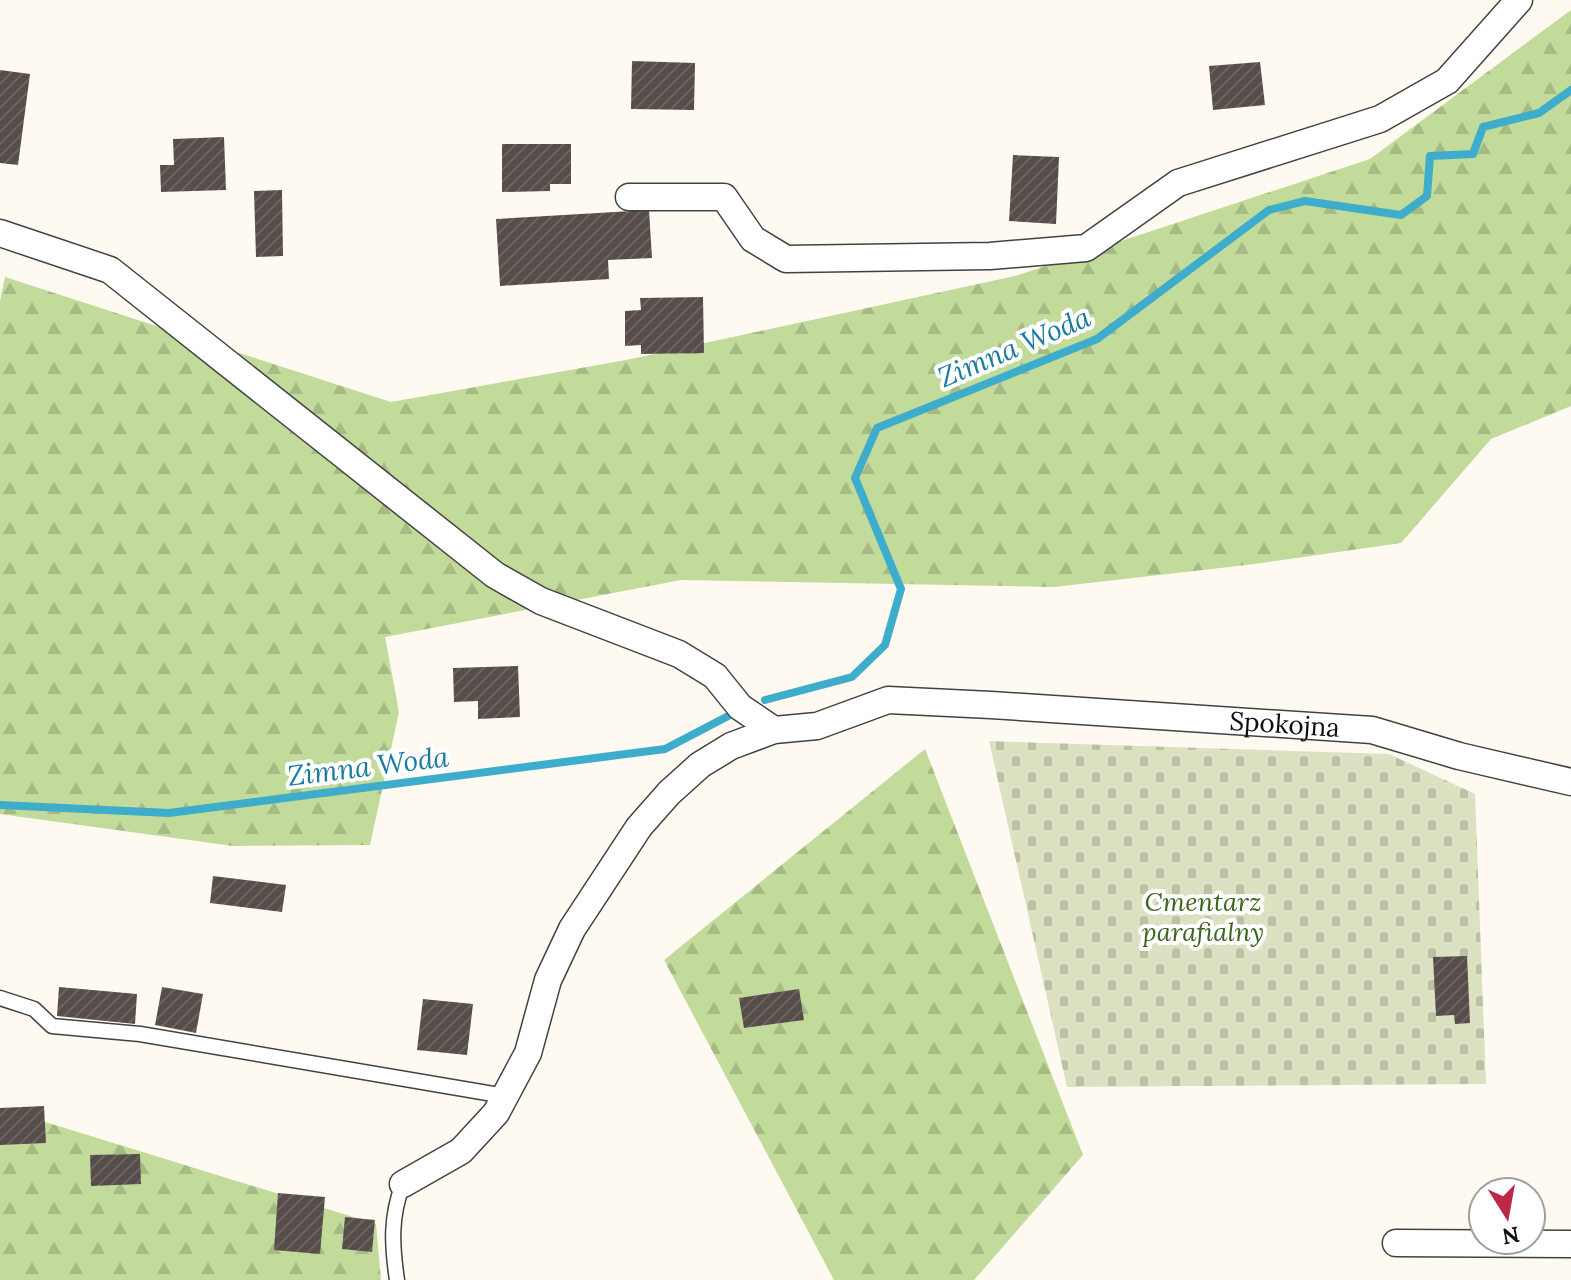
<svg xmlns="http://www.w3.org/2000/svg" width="1571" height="1280" font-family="Lora,serif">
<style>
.forest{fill:url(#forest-firs)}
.cemetery{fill:url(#cemetery-stones)}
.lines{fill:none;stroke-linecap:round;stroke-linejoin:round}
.stream{stroke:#3eaccb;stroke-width:8}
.building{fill:url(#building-hatch)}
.service-casing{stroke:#424242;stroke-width:17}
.minor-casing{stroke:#424242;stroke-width:29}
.service{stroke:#fff;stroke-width:14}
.minor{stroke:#fff;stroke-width:26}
.labels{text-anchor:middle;stroke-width:8;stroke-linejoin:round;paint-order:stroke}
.street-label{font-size:26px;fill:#0f0f0f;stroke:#fff}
.park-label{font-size:26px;font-style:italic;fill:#3a661f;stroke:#fff}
.water-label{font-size:28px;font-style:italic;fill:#197c9f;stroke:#fff}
</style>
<defs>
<pattern id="forest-firs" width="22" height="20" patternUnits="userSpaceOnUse" patternTransform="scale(2)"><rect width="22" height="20" fill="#c2da9a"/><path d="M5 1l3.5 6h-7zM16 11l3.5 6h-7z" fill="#a6ba84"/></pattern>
<pattern id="cemetery-stones" width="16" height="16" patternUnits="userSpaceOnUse" patternTransform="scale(2)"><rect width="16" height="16" fill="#dce1c2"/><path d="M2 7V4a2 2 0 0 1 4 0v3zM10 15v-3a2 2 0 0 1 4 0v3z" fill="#bcc0a6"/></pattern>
<pattern id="building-hatch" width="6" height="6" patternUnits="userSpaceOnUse" patternTransform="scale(2)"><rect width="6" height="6" fill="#574e4b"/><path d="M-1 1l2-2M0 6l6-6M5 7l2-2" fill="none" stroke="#6a6361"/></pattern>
</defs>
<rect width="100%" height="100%" fill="#fffaf1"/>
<path class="forest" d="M1571,10V406L1491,439L1401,543L1255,564L1054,587L681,580L385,637L399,712L370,845L233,846L0,814V301L5,277L391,402L626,360L1015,276L1370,159Z
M925,749L1083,1155L974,1280H834L664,960Z
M0,1108L376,1224L381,1280H0Z"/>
<path class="cemetery" d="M989,741L1389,754L1475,794L1486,1084L1067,1087Z"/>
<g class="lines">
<path class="stream" d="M765,700L852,677L885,645L901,589L855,478L877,428L1097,339L1269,210L1305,201L1401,215L1427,196L1430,156L1473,154L1483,127L1539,113L1571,90
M0,805L169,813L665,749L732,714"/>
</g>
<path class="building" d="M632,61L695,63L694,110L631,109Z
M1260,62L1265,105L1213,110L1209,66Z
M0,70L30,74L18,165L0,163Z
M224,137L226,190L161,192L160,165H174L173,139Z
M502,144H571V184H550V191L502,192Z
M1013,155L1059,157L1056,224L1009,221Z
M282,190L283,256L256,257L254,191Z
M649,210L652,258L608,260L609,279L500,286L496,219Z
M703,297L704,353L641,354V345L625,346V311L641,310L640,298Z
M518,666L520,717L478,719V701L454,702L453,668Z
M213,876L286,885L282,912L210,903Z
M1467,956L1470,1023L1455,1024L1454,1015L1436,1016L1433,957Z
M59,987L137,994L135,1024L57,1016Z
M162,987L203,994L196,1033L155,1025Z
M799,989L804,1020L744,1028L739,998Z
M423,999L473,1004L467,1055L417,1050Z
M44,1106L46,1143L0,1145V1108Z
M140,1154L141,1184L91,1186L90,1155Z
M278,1193L325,1197L320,1254L274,1250Z
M345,1217L375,1220L372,1252L342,1249Z"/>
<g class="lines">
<g class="service-casing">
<path id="service" d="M0,998L34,1009L52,1026L140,1034L505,1096
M397,1280C392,1246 390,1217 403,1184"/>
</g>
<g class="minor-casing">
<g id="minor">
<path d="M629,197H724L753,239L786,259L990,256L1086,248L1178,183L1380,119L1447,81L1519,0"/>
<path d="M0,233L110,270L495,575L541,601L679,654L715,676L740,707L774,730"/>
<path id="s1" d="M403,1184L461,1151L496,1113L528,1053L548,980L572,929L639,827L669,793L700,765L731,746L774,730L817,726L888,700L991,705L1372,730L1459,756L1571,782"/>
<path d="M1396,1243L1571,1244"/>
</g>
</g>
<use href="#service" class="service"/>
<use href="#minor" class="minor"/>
</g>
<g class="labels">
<g class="street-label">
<text dy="9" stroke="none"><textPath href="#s1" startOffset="1126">Spokojna</textPath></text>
</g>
<g class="park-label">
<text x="1203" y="911">Cmentarz<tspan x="1203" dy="30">parafialny</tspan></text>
</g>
<g class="water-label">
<text transform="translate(1014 347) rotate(-23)" y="10">Zimna Woda</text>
<text transform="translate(368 766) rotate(-7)" y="10">Zimna Woda</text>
</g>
</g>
<g transform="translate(1507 1216) rotate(169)"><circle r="38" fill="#ffffff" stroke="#9f9f9f" stroke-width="2"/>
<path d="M0-6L14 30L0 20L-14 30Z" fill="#bd2849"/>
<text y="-12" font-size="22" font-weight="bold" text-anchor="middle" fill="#0f0f0f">N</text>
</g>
</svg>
